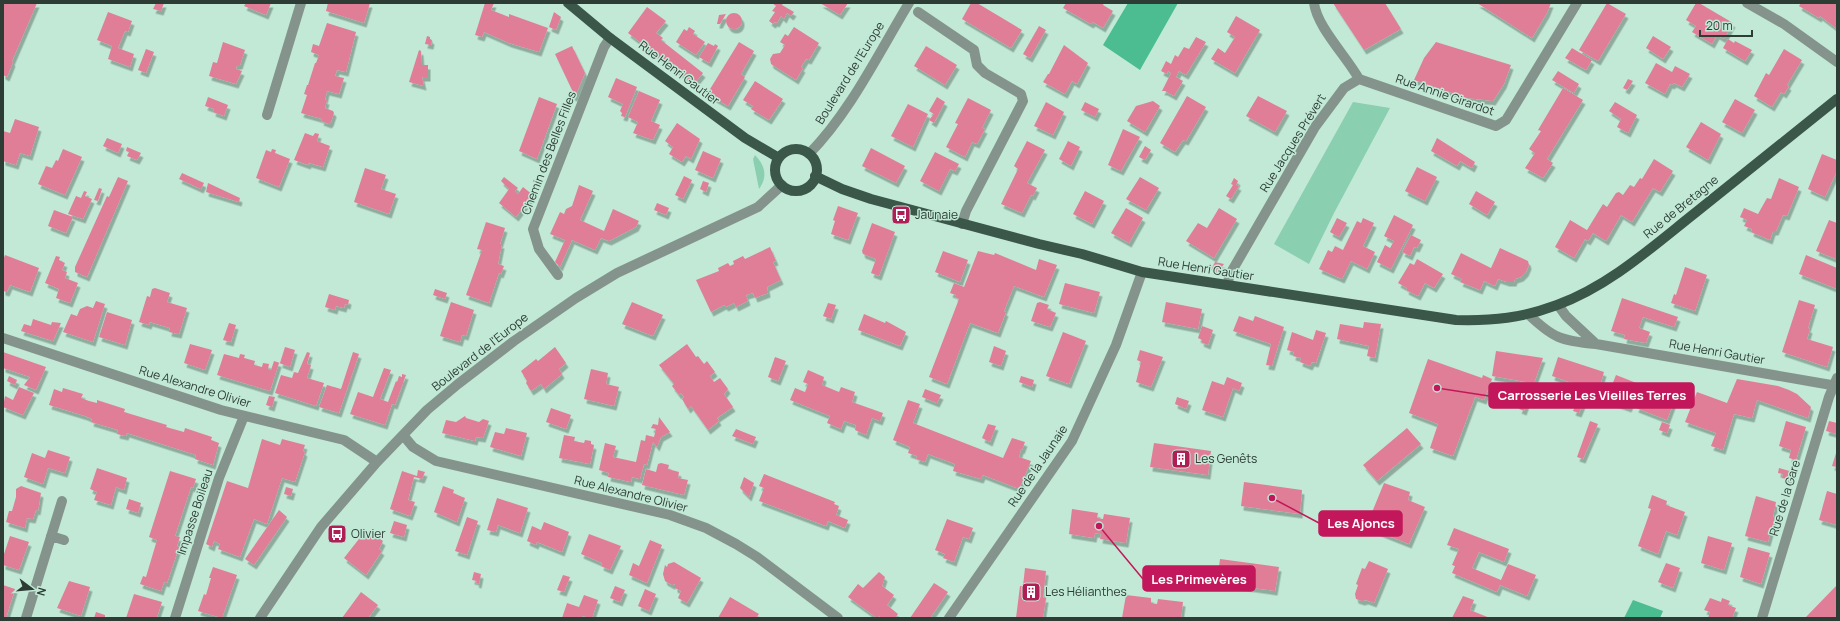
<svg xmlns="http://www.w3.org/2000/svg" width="1840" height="621" font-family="Manrope,sans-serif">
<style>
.green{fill:#89cfb0}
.water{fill:#4bbd91}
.building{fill:#e07e97;filter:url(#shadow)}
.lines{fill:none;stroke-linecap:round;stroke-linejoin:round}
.minor{stroke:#84948c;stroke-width:10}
.major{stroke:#3a574a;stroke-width:10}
.labels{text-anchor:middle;stroke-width:3;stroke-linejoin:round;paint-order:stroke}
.street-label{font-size:12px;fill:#2d3d36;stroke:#c1e9d6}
.poi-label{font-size:12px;fill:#2d3d36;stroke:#c1e9d6;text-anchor:start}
.leader{fill:none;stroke:#c2185b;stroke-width:1.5}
.callout-dot{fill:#c2185b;stroke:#c1e9d6;stroke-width:1.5}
.callout{fill:#c2185b;stroke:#c2185b;stroke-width:1.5}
.callout-label{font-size:13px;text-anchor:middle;font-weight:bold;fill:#fff}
</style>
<defs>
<filter id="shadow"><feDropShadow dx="2.5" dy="4.5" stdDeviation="0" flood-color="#0004"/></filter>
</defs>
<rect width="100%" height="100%" fill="#c1e9d6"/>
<path class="green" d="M1353,102L1390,108L1334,213L1309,264L1274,244Z
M755,155C765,165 768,177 759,189L753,159Z"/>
<path class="water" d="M1128,3H1178L1140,70L1103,45Z
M1633,600L1663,611L1660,618H1624Z"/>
<path class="building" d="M3,3H37L12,61L13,62L7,77L3,75Z
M156,3H164L161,11L153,9Z
M246,3H271L266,15L244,6Z
M328,3H370L364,23L326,11Z
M485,3H494L491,10L509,17V14L548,28L539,52L509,43L484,32L482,37L475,35Z
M772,3H783L782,5L794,12L791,16L787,13L784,19L781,16L777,23L775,22L773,24L769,21L775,12L772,11L776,6Z
M820,3H848L840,15Z
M971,3H977L1022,30L1011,48L962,19Z
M1066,3H1104L1103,5L1113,11L1103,28L1093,22L1091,24L1063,8Z
M1333,3H1385L1401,29L1364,50Z
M1477,3H1551L1547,13L1532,38Z
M1607,3L1626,14L1598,61L1579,50Z
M1696,3H1699L1733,23L1724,39L1717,35L1712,44L1692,32L1696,26L1686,20Z
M1801,3H1837V29L1820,16L1819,18L1799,6Z
M647,7L666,21L656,33L663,38L661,40L703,73L694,84L628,33Z
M108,12L132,21L128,32L125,31L118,48L134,54L130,67L108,59L112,46L97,40Z
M554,12L561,17L556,30L549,27Z
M726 21a8 8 0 1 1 16 0a8 8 0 1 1-16 0Z
M726,14L720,24H717L719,15Z
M1236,16L1260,30L1235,73L1211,59L1218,48L1225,53L1235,37L1227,32Z
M327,23L356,32L346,72L337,70L335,76L344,78L339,94L327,91L325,100H327L325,108L333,111L334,113L331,122L329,124L321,121L322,119L301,113L307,95L304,94L307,85H308L315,63H316L319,55L311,52L313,44L319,46Z
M1039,26L1046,30L1030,58L1023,54Z
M689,27L695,31L693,34L705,42L696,55L676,42L684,29L687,31Z
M794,27L819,43L809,60L806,59L801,67L803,68L796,80L771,64L770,59L773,54L780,53L785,45L780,42L785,34L788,36Z
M427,36L430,37V39L432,40L431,45L425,44Z
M1653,36L1671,47L1663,59L1646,48Z
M1196,37L1206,42L1186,75L1179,71L1176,77L1183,81L1174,96L1165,91H1162L1171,73L1168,71L1167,74L1161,71L1166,61L1171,64L1175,55L1178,57L1184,47L1189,49Z
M1728,39L1734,43L1735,41L1752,50L1745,61L1723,48Z
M223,42L245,50L240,65H237L236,69L242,71L236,84L209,76L213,62L217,63Z
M739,42L754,51L741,74L745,77L728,106L707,94Z
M1436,42L1511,65L1504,84L1493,101L1467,98L1414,80L1424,58Z
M708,43L714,46L715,44L718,46L709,63L699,57Z
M1064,45L1088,63L1077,84L1072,81L1065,94L1043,82L1048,74H1049Z
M572,46L585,73L575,97L572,96L573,92L555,54Z
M926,46L957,65L945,85L914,66Z
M1572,48L1592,60L1586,70L1565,58Z
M146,49L154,52L146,73L138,70Z
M1784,49L1802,60L1787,85L1789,86L1784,94L1781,92L1772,107L1754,96L1766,73L1769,75Z
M419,50L421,51L422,65H428V77H422L424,86L409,82Z
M1656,63L1672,72L1675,66L1690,74L1682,87L1674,83L1672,85L1670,84L1665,94L1645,83Z
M1558,71L1579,84L1574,93L1552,80Z
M616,78L637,87L625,117L621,116L622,113L620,111L623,104L608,97Z
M1628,79L1633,81L1627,90L1623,88Z
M755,81L783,99L769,120L751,109L753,106L743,100Z
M1563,88L1583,100L1547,159L1553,163L1543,178L1525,168L1535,153L1529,149L1541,131L1538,130Z
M639,91L660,100L651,121L660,125L653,140L633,133L638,122L628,117Z
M1187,96L1206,107L1186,141L1183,140L1175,152L1160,143Z
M1258,96L1287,111L1275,132L1246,116Z
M208,97L228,105L224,116L213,112L214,109L205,106Z
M539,97L557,104L537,159L519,151Z
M937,97L945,102L934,123L929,120L934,114L929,111Z
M968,98L991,110L982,128L985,129L977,144L972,142L965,157L946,147L958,124L955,123Z
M1735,99L1755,110L1742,133L1722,122Z
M1153,101L1160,106L1145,132L1127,121L1136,106Z
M1046,102L1064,112L1053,135L1034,126Z
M1085,102L1099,109L1095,117L1081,110Z
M1615,102L1637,115L1628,133L1617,127L1621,119L1609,111Z
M908,104L928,114L913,147L891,136Z
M15,119L39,127L30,156L20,153L16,165L3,161V131L10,133Z
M1701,122L1721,134L1708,160L1686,147Z
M677,123L700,139L691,159L686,156L682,162L669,154L673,147L665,141Z
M1123,129L1140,137L1121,171L1108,165Z
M305,133L313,136L315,133L319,134L317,141L330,146L323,167L309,163L308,165L294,160Z
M107,138L122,144L118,153L103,146Z
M1437,138L1475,162L1472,168L1460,161L1457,166L1431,151Z
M1027,141L1045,150L1027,183L1037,188L1033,196L1031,195L1022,213L1001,204L1018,169L1014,166Z
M1068,141L1080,147L1071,166L1059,159Z
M1145,146L1151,150L1145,160L1139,157Z
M127,147L141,153L137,160L127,156L129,152L126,151Z
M871,148L905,166L896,183L862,166Z
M63,149L82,157L65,195L38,184L46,166L52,168L56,160L58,161Z
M272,149L276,150L275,153L290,159L279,187L256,178L266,150L271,152Z
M703,151L721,159L713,178L695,170Z
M935,152L959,164L955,171L950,169L939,191L920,181Z
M1822,154L1837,160V171L1825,197L1808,189Z
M1654,159L1673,171L1660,192L1653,188L1632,222L1621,215L1606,241L1593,233L1588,241L1585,239L1574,258L1555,247L1570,220L1587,230L1603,204L1607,207L1616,193L1619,192L1623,195L1630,185L1634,187L1640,178L1642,179Z
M1417,167L1437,177L1425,201L1405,191Z
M365,168L386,175L381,189L396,194L389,214L354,202Z
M182,173L204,183L201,189L179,179Z
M684,176L692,180L683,199L675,195Z
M118,177L128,181L87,277L75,272V267L107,196L109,197Z
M504,177L518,188L515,191L518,194L523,187L533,195L516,217L499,203L509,189L501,181Z
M1140,177L1159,188L1146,210L1126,199Z
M1234,178L1238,181L1236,185L1239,186L1231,199L1226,196L1233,185L1231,184Z
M1779,178L1799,187L1787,216L1783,215L1776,231H1773L1770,240L1751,232L1752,229L1744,226L1747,220L1740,217L1744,208L1758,214L1767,198L1771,199Z
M703,181L709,183L706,192L700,189Z
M208,183L240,198L239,202L206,192Z
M579,185L593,191L580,220L604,231L613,209L639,221L636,227L609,241L601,238L595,250L572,240L560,267L555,262L565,240L550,234L560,212L564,214L566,209L572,206Z
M99,188L102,189L98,201L94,200Z
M84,191L87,192L85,196L92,199L83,219L68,214L76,196L81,198Z
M1085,191L1104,201L1092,224L1073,214Z
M1476,191L1495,202L1487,215L1469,204Z
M657,203L669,208L666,215L654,210Z
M838,206L858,213L848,240L831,234L835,221L833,220Z
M1126,208L1143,218L1129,243L1111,233Z
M1219,208L1237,219L1214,258L1186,241L1198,223L1207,228Z
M54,210L73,217L66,233L48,226Z
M1394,215L1413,225L1391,269L1377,262L1385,245L1390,248L1394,241L1384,236Z
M1337,218L1347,223L1339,237L1330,232Z
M1363,218L1374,223L1363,246L1375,252L1367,269L1351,261L1342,279L1319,269L1328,250L1332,252L1335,246L1343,250L1357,221L1361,223Z
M1829,220L1837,223L1836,259L1816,251Z
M486,222L505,228L500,244H502L498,264L504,266L501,274L499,273L489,303L466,295L482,250L477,249Z
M872,223L895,232L879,276L871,273L876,259L863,254L862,251Z
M1411,235L1421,240L1417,248L1414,247L1410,256L1402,252Z
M770,247L776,261L773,262L781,280L767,287L768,293L755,298L753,293L746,295L748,301L736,307L734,303L726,307L724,305L711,312L696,280L719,271L718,268L728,263L730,266L734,264L733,261L743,256L745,259Z
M1500,248L1528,261L1529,265L1526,272L1521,277L1515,279L1514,282H1507L1498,279L1495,286L1484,281L1480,290L1460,282L1462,279L1451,274L1461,253L1491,268Z
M943,251L968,260L960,282L935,272Z
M978,251L994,255L995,253L1036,270L1039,259L1057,265L1044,297L1014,286L1004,311L1006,312L998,333L970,323L947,384L929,377L959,299L955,297L956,295L950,293L954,283L964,287Z
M5,255L39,268L30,292L10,285L7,292L3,291V260Z
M1806,255L1837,268V289L1799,274Z
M56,256L60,257L59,260L65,263L62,270L67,272L65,278L78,283L70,303L56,298L59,289L45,283Z
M1417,259L1443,274L1434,288L1425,283L1418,296L1406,290L1407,288L1398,283L1410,263L1414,265Z
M1215,262L1224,264L1219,271L1211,270Z
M1685,267L1707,275L1695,311L1671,303L1674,294L1676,295Z
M1065,283L1100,292L1094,313L1059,304Z
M155,288L170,293L167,302L187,308L179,334L169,332L170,328L150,322L149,325L139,322L147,296L150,297L152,289Z
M435,289L447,293L445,299L433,295Z
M329,294L349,300L348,305L345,304L344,308L336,306L335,310L325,307Z
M1622,298L1678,317L1674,327L1643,317L1639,328L1650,332L1646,343L1624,339L1625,335L1611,331Z
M1799,300L1815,305L1808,328L1810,329L1807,339L1833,347L1827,367L1782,352Z
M96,301L105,304L93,342L63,332L71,314L77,316L80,309L87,306L93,308Z
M451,302L474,310L466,336L462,335L460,342L440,336Z
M632,302L663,315L653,336L622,324Z
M1040,302L1049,305L1047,309L1056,313L1050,327L1031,321L1037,303Z
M1166,302L1202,309L1198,329L1162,322Z
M828,303L836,305L831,319L823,316Z
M107,312L132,320L125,345L99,337Z
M864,314L885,323L886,321L906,332L900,346L858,330Z
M1239,316L1253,321L1255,316L1284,327L1272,366L1266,365L1271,344L1233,331Z
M33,319L51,325L52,322L61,323L53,341L21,331L24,324L31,326Z
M1364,322L1381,324L1375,358L1367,356L1369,346L1337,339L1340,324L1363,328Z
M229,323L236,325L231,342L223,340Z
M1202,326L1213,330L1208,345L1201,342L1202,340L1198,338Z
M1316,330L1326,333L1316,363L1312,362L1310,366L1300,362L1301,358L1293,356L1294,352L1287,350L1292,332L1313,340Z
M1063,332L1086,341L1069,384L1046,376Z
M190,344L212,350L205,370L184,363Z
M687,344L696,357L698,356L704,364L707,361L715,372L710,376L714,382L720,378L728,389L724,394L733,407L717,418L719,421L708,430L691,406L688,409L682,399L684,397L681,393L679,395L672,386L674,384L659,365Z
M994,346L1006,351L1001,366L989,362Z
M285,347L295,350L290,367L279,363L270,391L217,375L224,354L239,358L240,354L245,355L244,358L255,361L254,365L262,367L263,363L269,364L268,369L271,370L274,361L280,363Z
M555,347L566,363L559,369L562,374L544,389L541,384L531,391L526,383L527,381L521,371L536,359L538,361Z
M1140,350L1163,357L1151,387L1136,382L1141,362L1137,360Z
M1496,351L1543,358L1524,411L1519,409L1523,402L1521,401L1523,395H1521L1526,382L1492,376Z
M3,352L46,367L36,390L24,385L30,377L3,368Z
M307,352L310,353L307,364L311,365L307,378L324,383L316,406L275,393L281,375L292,378L294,372L298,373Z
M353,352L359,354L339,413L319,407L327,385L341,389Z
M775,357L786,361L778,381L768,377Z
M1558,357L1604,372L1598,392L1552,376Z
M1428,359L1482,378L1483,375L1492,379L1484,400L1475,397L1453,456L1430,448L1438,424L1409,413Z
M384,368L391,370L380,399L388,402L396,381L397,382L399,376L402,377V374L406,375L395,405L392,404L385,425L350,414L358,392L373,397Z
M591,369L608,373L606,384L619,387L614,406L584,399Z
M808,370L824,377L822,385L839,392L841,387L855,392L852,402L883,413L880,421L872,418L866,435L855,430L856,425L844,421L841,429L827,423L830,416L790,400L795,388L805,392L808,384L803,382Z
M1616,375L1639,384L1629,408L1606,400Z
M9,376L17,380L15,385L7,381Z
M1021,376L1034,380L1032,387L1019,382Z
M1227,377L1242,383L1239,391L1233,388L1223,417L1202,410L1212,381L1224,385Z
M1737,379L1778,386L1789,390L1797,394L1811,407L1808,418L1757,400L1752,418L1734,414L1723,450L1711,446L1716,433L1685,422L1697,392L1727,403Z
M19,387L34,393L23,415L3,407L5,396L13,400Z
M1644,387L1675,399L1667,420L1636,408Z
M63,388L83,394L81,398L89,401L97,403V400L125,409L124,412L167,425L166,427L184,432L185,428L212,437L211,440L219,443L213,465L195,459L196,455L127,433L126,436L117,434L118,430L91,422L92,419L85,416L49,405L54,389L62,392Z
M925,389L941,395L937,403L922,397Z
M269,396L275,397L272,407L266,405Z
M1177,397L1189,401L1186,409L1175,404Z
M1578,399L1584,401L1579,413L1573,411Z
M908,400L920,404L913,423L1003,458L1012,438L1025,442L1022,450L1021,449L1019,457L1031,461L1019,489L983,475L981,479L953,471L955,464L928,454L925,462L916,459L917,456L908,453L910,447L893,440Z
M551,408L571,415L566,429L546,422Z
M465,416L466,418L479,422L483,419L489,421L483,438L476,437L475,441L442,433L446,420L456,422Z
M659,417L670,432L661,437L657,447L653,442L647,465L644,464L640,479L632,477L631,482L608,477L609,473L599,470L605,443L616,446L613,457L636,462L641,440L645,441L646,435L654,437L656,429L651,428L653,424L658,425Z
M1590,421L1598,424L1583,459L1577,457Z
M1786,421L1806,427L1796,460L1789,458L1791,450L1779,446Z
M1829,421L1837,423V434L1826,431Z
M1662,422L1670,425L1667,433L1659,430Z
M988,424L996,426L990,442L982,438Z
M506,428L527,433L521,456L490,447L495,432L504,434Z
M1407,428L1421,444L1377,481L1363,465Z
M736,429L756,437L753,444L732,436Z
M564,435L575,437L574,441L584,443L585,440L591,441V444L594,445L590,464L559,458Z
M262,439L280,445L282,439L305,445L303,451L305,452L295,482L282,478L267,524L254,519L240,557L218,549L220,544L214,541L212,547L206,544L227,481L248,488Z
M1154,443L1211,451L1208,475L1150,467Z
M48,450L70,457L65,473L48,468L43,484L24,477L32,453L45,458Z
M1837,450V467L1832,466Z
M661,463L669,465L668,469L679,472L678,478L688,480L684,495L642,485L646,469L656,472L658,464Z
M97,468L127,478L124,490L116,487L111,505L94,500L97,492L90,489Z
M1779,468L1793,472L1791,480L1782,478L1783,474L1778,473Z
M418,470L425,472L422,479L414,477L408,500L415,502L410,516L390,509L402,471L417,476Z
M170,471L196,479L193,488L191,487L175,536L180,537L177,546L179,547L167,583L164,582L161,591L140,584L143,576L146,577L157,540L149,537Z
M764,474L835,502L834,504L839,506L836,515L848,520L845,528L828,521L826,526L759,501L764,488L759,486Z
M744,477L754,483L749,497L740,488Z
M1244,482L1302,490L1300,514L1241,506Z
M1384,483L1410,492L1408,500L1425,507L1409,544L1366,527Z
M21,486L41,493L38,511L36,510L33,519L27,518L25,528L6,522L9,511H12L16,497V489Z
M443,486L454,490L453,493L465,498L457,522L434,512Z
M286,487L293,489L291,496L284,494Z
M1827,491L1837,494V525L1819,520Z
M1652,495L1667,501L1666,505L1685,512L1677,535L1666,531L1658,554L1638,546L1651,509L1648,508Z
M1756,496L1776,502L1773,517H1775L1768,542L1745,536Z
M497,498L528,508L520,533L498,525L496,532L487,530Z
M129,499L141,503L138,513L126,509Z
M1072,509L1098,513L1097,518L1103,519L1104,514L1130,518L1126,543L1100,539L1101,534L1095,533L1094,538L1069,534Z
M279,510L287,517L254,565L245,559Z
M467,517L478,521L467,555L455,551Z
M947,519L973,528L969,539L963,537L954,562L943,558L945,554L935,550Z
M394,521L407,525L404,537L390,533Z
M544,522L569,532L562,552L537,542L536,545L527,541L532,526L541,530Z
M1454,528L1509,549L1504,562L1479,552L1472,568L1501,580L1508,564L1536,575L1527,596L1500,585L1497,592L1452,573L1455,566L1452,565L1459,549L1447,545Z
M366,530L383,541L379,549L382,551L366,575L344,558Z
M589,534L621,546L610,570L601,566L602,563L581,554Z
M10,536L29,542L19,570L3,565L4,557H3Z
M1708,536L1732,543L1724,570L1701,563Z
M650,540L662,545L647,583L629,575L633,563L639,566Z
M1748,547L1770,553L1761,584L1740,577Z
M1220,559L1279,567L1275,591L1217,583Z
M1369,561L1388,569L1374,603L1366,600L1362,601L1356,599L1355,594L1358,585L1356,584L1362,568L1365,569Z
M674,562L701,578L687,603L678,598L681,591L675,588V584L672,585L665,581L663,574L665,565L667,567L668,564Z
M1666,563L1680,568L1673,588L1658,582Z
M213,567L237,575L222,618L198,611L204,594L206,595L211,578H209Z
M1025,568L1046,571L1043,598H1046L1043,618H1016L1020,586H1023Z
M474,572L481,574L479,584L476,583L477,581L472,580Z
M879,572L885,577L882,586L894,595L887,605L898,614L895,618H881L879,616L877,618L848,597L858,584L863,588Z
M563,575L570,577L564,592L557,590Z
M69,581L90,587L81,616L57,608Z
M934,583L948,592L937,608L930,618H910Z
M3,585L15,589L6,618L3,617Z
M1837,585V616L1835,618H1805Z
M615,586L625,590L620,602L610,598Z
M645,589L656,594L649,611L638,606Z
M361,592L378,605L368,618H342Z
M134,594L162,602L157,617L126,618Z
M584,595L598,600L592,618L582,616V618H562L567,603L579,607Z
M1126,595L1151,598V603L1157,604L1158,599L1183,602L1181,618H1122Z
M1463,596L1474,600L1470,610L1490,618H1452Z
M730,597L759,614L756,618H718Z
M1710,598L1721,602L1722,598L1730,601L1728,605L1736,608L1732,618H1708L1710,612L1704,610Z
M96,612L105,615V618H94Z"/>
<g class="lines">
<path class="minor" d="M1747,3L1784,24L1837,62
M918,12L974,50L977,65L985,73L1021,94L1023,101L966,211L962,224
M1359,79L1496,126L1506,120L1577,3
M267,115L301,3
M809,154C851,111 878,54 909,3
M558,275L539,249L533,229L604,47L610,38
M1228,285L1229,276L1315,127L1344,88L1359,79C1347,57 1317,27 1314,3
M1558,305L1566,316L1596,344
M1528,314C1553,338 1561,341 1596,344L1837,386
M3,338L221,410L344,440L377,462
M403,435L413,447L436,461L670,515L706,528L736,544L757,557L838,618
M51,536L64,540
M26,618L62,501
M175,618L219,478L244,416
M260,618L321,527L377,462L427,410L458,384L514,341L576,298L617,273L758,207L782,185
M949,618L1072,441L1116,345L1142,272
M1762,618L1829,397L1837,378"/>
<path class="major" d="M568,3L610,38L745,138L779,158
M775 170a21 21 0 1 1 42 0a21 21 0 1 1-42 0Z
M815,176L842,189L871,199L1039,244L1082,254L1142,272L1456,320C1493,321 1522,318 1557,305C1609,286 1652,247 1695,213C1742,175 1790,137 1837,99"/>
</g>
<defs>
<g id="bus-square" transform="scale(1)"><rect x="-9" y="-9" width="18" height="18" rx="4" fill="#af1f56" stroke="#c1e9d6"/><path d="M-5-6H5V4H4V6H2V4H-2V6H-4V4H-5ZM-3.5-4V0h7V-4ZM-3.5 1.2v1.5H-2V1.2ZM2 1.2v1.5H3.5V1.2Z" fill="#fff"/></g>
<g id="building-square" transform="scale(1)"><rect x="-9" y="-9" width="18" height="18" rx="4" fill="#af1f56" stroke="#c1e9d6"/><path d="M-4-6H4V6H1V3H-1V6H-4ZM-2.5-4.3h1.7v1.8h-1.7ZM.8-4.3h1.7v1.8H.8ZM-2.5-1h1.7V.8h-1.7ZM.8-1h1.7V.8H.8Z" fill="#fff"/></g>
</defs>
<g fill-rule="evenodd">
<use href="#bus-square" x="901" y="215"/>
<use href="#building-square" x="1181" y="459"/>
<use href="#bus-square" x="337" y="534"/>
<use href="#building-square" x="1031" y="592"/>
</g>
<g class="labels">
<g class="street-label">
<text transform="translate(679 73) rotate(37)" y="4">Rue Henri Gautier</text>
<text transform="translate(850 73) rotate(-58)" y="4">Boulevard de l'Europe</text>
<text transform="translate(1445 95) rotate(19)" y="4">Rue Annie Girardot</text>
<text transform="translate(1293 143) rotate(-58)" y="4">Rue Jacques Prévert</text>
<text transform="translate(549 153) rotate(-69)" y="4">Chemin des Belles Filles</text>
<text transform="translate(1681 207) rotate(-39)" y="4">Rue de Bretagne</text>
<text transform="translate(1206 269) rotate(9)" y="4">Rue Henri Gautier</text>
<text transform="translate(480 352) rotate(-38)" y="4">Boulevard de l'Europe</text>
<text transform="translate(1717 352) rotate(10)" y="4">Rue Henri Gautier</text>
<text transform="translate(195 387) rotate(17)" y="4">Rue Alexandre Olivier</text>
<text transform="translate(1038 466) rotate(-56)" y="4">Rue de la Jaunaie</text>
<text transform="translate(631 494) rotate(14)" y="4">Rue Alexandre Olivier</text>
<text transform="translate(1785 498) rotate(-73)" y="4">Rue de la Gare</text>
<text transform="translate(195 512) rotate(-72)" y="4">Impasse Boileau</text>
</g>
<g class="poi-label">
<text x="915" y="219">Jaunaie</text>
<text x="1195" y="463">Les Genêts</text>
<text x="351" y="538">Olivier</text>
<text x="1045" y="596">Les Hélianthes</text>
</g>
</g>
<path class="leader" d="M1437 388L1489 396M1272 498L1319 523M1099 526L1143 579"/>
<g class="callout-dot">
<circle cx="1437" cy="388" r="4"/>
<circle cx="1272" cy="498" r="4"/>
<circle cx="1099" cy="526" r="4"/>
</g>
<g class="callout">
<rect x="1489" y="383" width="205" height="25" rx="4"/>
<rect x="1319" y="511" width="83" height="25" rx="4"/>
<rect x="1143" y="566" width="112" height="25" rx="4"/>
</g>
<g class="callout-label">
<text x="1592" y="400">Carrosserie Les Vieilles Terres</text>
<text x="1361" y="528">Les Ajoncs</text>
<text x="1199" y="584">Les Primevères</text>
</g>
<rect width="1840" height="621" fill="none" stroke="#2d3d36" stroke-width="8"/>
<g transform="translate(32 589) rotate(106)" stroke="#c1e9d6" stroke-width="3" paint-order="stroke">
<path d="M0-3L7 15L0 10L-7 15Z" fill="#2d3d36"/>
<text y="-6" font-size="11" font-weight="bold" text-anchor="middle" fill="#2d3d36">N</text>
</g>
<path d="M1700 30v6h52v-6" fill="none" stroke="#2d3d36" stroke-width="2"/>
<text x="1706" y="30" font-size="12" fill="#2d3d36" stroke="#c1e9d6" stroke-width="3" paint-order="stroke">20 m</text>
</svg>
